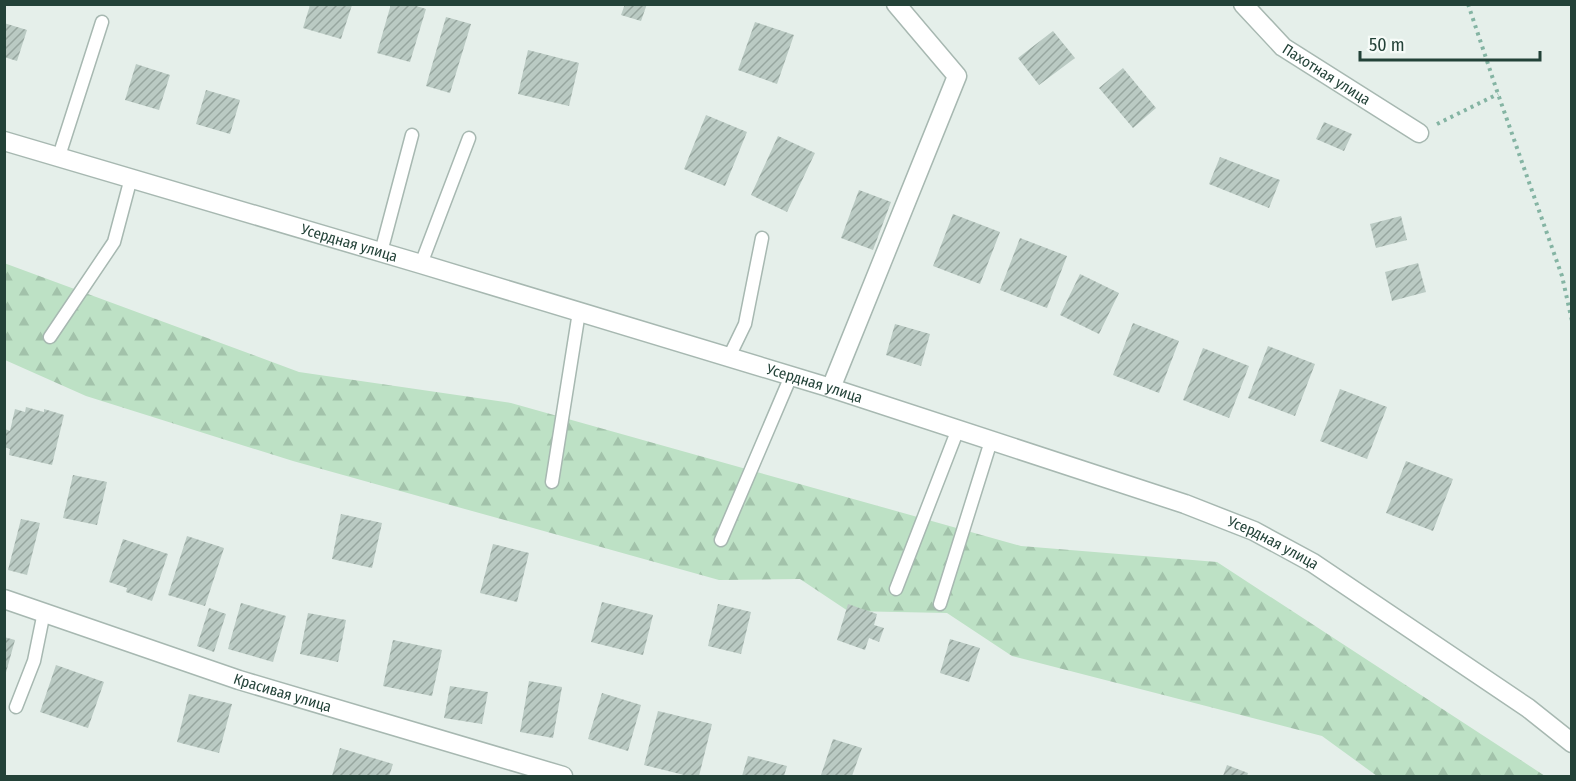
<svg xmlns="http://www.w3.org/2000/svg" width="1576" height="781" font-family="'Fira Sans Condensed',sans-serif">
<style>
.forest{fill:url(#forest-firs)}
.building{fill:url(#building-hatch)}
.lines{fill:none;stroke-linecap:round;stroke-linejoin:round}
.lane-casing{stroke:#a7b8b1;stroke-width:15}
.street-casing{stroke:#a7b8b1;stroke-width:21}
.path{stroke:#84b4a3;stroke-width:4;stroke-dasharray:3 4.5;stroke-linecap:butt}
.lane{stroke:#fff;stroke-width:12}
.street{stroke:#fff;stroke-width:18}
.labels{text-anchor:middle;stroke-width:4.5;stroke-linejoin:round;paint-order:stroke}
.street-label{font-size:15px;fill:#234238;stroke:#f6fbf8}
</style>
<defs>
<pattern id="forest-firs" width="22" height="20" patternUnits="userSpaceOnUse" patternTransform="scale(1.5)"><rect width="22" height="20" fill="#bde1c5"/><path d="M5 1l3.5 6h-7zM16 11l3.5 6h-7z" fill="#a2c2aa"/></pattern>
<pattern id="building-hatch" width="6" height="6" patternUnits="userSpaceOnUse" patternTransform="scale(1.5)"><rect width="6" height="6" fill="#bacac3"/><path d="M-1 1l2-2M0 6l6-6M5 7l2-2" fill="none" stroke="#97a69f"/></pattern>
</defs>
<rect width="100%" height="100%" fill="#e5efea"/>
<path class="forest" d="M4,263L299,372L511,403L1021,546L1217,562L1545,776H1377L1322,736L1012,656L947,613L848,611L800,579L719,580L293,461L86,396L5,360Z"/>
<path class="building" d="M391,4H410L426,9L410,62L377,53Z
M625,4H647L641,21L621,15Z
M310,5H352L341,39L303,28Z
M446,17L471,24L450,93L426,86Z
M755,22L794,35L777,84L738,70Z
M4,23L27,30L17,61L4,57Z
M1053,31L1075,58L1039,85L1018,58Z
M528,50L579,63L569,106L518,94Z
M136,64L170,75L159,110L125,100Z
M1123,68L1156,108L1133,128L1099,88Z
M206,90L240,100L230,134L196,124Z
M706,115L747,132L725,186L684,169Z
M1324,122L1352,134L1344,151L1316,139Z
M778,136L815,153L787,212L751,195Z
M1220,157L1280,180L1269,208L1209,184Z
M859,190L891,202L873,250L841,238Z
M953,214L1000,232L980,284L933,266Z
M1401,216L1407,240L1376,248L1370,224Z
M1020,238L1067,256L1047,308L1000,290Z
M1418,263L1426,292L1392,301L1385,272Z
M1080,274L1119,293L1099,334L1060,315Z
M1133,323L1179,341L1159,393L1113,375Z
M895,324L930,334L921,366L886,355Z
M1268,346L1315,364L1295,416L1248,398Z
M1203,348L1249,366L1229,418L1183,400Z
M1340,389L1387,407L1367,459L1320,441Z
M26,407L44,412V409L64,415L52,465L9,455L10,449L4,447L5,429L10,431L15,409L25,412Z
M1406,461L1453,479L1433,531L1386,513Z
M73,475L107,482L97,525L63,518Z
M341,514L382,523L372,568L332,559Z
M21,519L40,523L27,575L8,570Z
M187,536L224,548L205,606L168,595Z
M123,539L168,554L152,601L126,592L127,588L109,582Z
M493,544L529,553L517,602L480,593Z
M602,602L653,615L643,655L591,642Z
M241,603L286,616L273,662L228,649Z
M718,604L751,612L741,654L708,646Z
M848,604L877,614L874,625L884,628L879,642L869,638L865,650L837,640Z
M209,608L226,614L214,652L197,646Z
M308,613L346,620L338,662L300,654Z
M4,637L15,640L5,676H4Z
M950,639L980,648L969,682L940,673Z
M393,640L442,650L432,696L383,686Z
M56,665L104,682L88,728L40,712Z
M529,681L562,687L553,738L520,732Z
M450,686L488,692L482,724L444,718Z
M602,693L641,705L628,751L588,739Z
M189,694L232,704L219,753L177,742Z
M658,711L712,724L699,776H688L644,765Z
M833,739L862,748L852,776H825L821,775Z
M340,748L393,764L389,776H332Z
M748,756L787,766L784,776H742Z
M1227,765L1248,773L1247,776H1223Z"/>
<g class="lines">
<g class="lane-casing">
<path id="lane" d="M59,156L102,22
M381,252L412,135
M421,264L469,138
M50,337L114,242L131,178
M729,357L745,324L762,238
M552,482L579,312
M721,540L791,376
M896,589L958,429
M940,604L991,441
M16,707L34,661L44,612"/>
</g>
<g class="street-casing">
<g id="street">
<path id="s1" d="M1243,4L1283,47L1419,133"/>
<path id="s2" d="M4,141L421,264L831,388L1185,504L1254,531L1313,563L1528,708L1572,743"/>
<path d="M831,388L957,76L896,4"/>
<path id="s3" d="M4,599L239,680L563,776"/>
</g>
</g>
<path class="path" d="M1468,4L1498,94L1562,276L1572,321
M1437,124L1498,94"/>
<use href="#lane" class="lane"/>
<use href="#street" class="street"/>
</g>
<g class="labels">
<g class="street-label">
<text dy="5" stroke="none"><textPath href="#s1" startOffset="110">Пахотная улица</textPath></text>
<text dy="5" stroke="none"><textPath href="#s2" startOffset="360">Усердная улица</textPath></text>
<text dy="5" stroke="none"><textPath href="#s2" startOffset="846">Усердная улица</textPath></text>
<text dy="5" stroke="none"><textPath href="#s2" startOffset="1332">Усердная улица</textPath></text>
<text dy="5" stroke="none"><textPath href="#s3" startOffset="294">Красивая улица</textPath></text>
</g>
</g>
<rect width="1576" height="781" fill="none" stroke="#234238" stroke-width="12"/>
<path d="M1360 51v9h180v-9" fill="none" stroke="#234238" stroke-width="3"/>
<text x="1369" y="51" font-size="18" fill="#234238" stroke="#f6fbf8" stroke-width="4.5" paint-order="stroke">50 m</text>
</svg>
